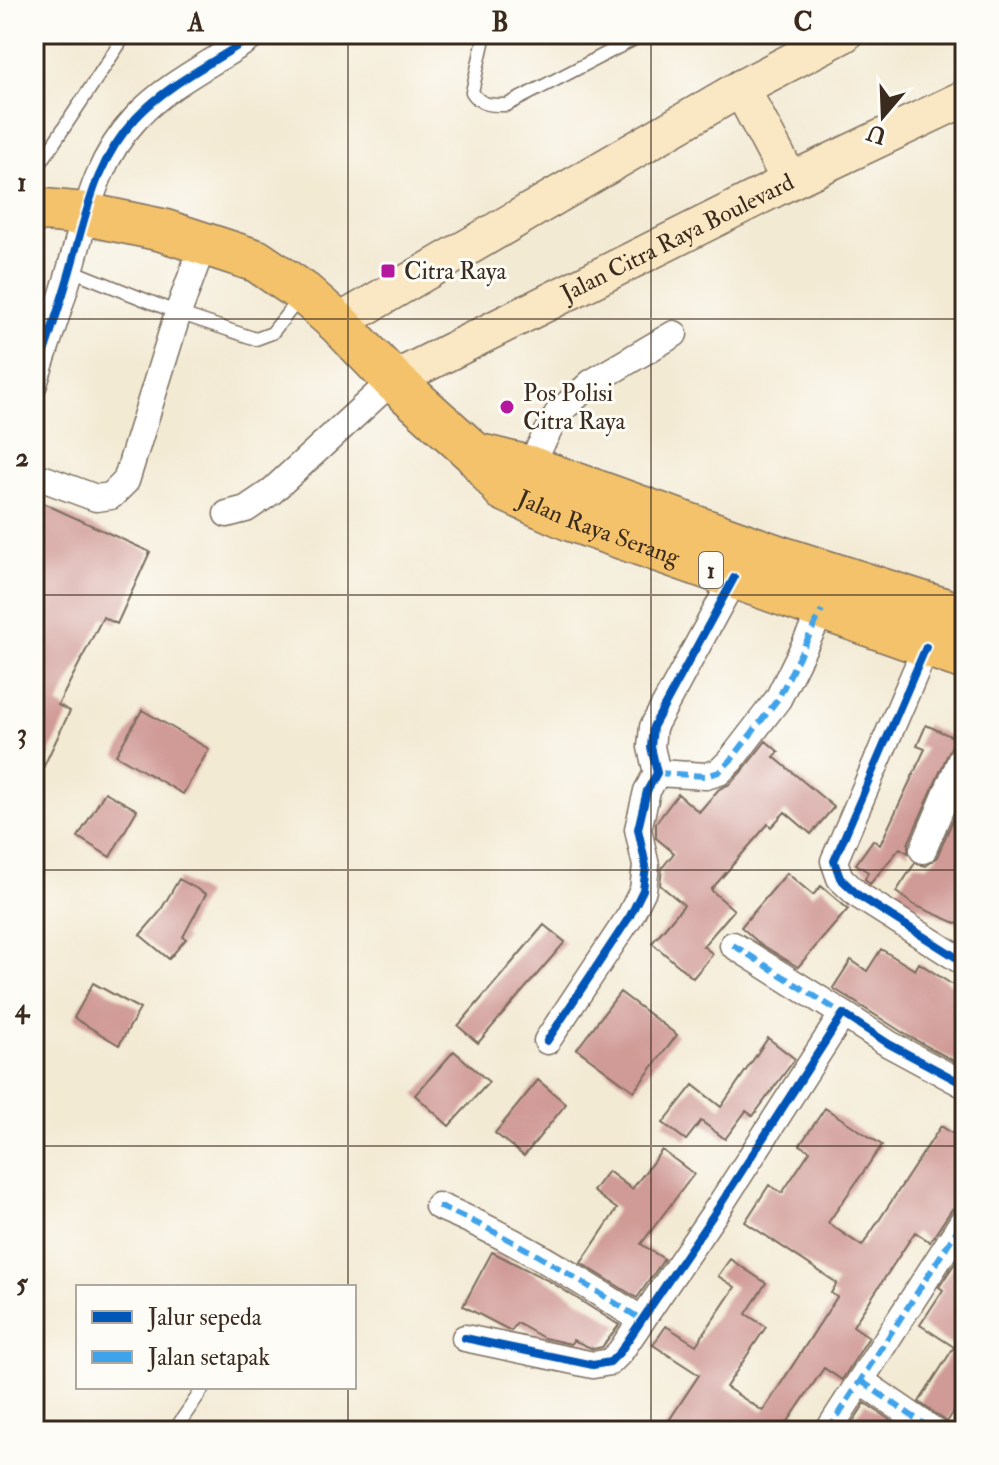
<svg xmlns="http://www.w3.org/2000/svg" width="999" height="1465" font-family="'IM FELL Double Pica',serif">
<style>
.building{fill:#d09a96}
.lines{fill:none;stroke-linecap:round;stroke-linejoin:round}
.service-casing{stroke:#7b6d5e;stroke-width:15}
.minor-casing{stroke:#7b6d5e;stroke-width:29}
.secondary-casing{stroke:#7b6d5e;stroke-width:39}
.trunk-casing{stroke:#7b6d5e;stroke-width:45}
.service{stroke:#fff;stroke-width:12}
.minor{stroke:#fff;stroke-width:26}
.secondary{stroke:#fae7c3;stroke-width:36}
.trunk{stroke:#f3c26a;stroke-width:42}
.quiet{stroke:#3fa3ea;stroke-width:6;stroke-dasharray:12 6;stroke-linecap:butt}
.cycleway-casing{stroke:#fdfcf7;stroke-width:13}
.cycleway{stroke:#0057b8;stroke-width:8}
.grid{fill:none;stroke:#3b2a1e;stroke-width:2;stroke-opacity:0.55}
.poi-dot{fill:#b5179e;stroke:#fdfcf7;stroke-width:3}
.labels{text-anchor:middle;stroke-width:6;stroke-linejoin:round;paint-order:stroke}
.shield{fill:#fdfcf7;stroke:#75695f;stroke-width:2}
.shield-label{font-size:22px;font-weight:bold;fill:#3b2a1e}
.street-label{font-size:24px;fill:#3b2a1e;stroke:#fdfcf7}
.poi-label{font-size:24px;fill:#3b2a1e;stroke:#fdfcf7;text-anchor:start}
.neatline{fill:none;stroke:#3b2a1e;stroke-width:3}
.grid-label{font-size:26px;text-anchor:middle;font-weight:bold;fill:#3b2a1e}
</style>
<rect width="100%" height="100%" fill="#fdfcf7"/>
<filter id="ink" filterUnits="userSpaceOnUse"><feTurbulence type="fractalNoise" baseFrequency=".0125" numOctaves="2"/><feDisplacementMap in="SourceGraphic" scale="16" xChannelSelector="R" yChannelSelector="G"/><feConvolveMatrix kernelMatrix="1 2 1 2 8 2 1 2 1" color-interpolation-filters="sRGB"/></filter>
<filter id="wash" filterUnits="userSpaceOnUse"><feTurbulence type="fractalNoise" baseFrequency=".006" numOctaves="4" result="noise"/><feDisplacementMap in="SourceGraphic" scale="32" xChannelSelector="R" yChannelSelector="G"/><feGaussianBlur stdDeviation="1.8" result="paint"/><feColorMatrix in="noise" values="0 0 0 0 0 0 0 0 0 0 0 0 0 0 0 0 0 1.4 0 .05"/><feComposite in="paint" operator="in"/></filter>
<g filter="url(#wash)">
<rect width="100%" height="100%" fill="#f3ead4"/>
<g id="blocks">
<path class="building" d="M34,499L150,552L117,624L103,617L58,705L70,711L34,787Z
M142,710L209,749L183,794L116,755Z
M926,725L955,738L908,844V853L900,848L870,884L865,879L868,872L856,864L873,840L880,845L925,749L917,746Z
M766,741L779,752L774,757L834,807L811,834L785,812L771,827L768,824L711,890L734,910L703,946L713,954L693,978L652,943L684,905L660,885L662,868L674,853L656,838V823L678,794L699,812L719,789L730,784L742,771Z
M965,791V927L914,905L896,892L915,863L926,866L937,857Z
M105,792L137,810L110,857L78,837Z
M787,873L813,895L821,886L848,909L798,967L759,943L741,927Z
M179,879L206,894L183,937L186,939L169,959L140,935L159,913Z
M544,925L565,942L478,1043L458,1026Z
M881,949L915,970L919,963L965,993V1067L908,1036L833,988L851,960L867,971Z
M93,983L140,1009L119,1045L74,1018Z
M620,992L677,1035L634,1091L577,1049Z
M768,1038L795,1059L753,1116L746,1111L725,1139L701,1121L686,1140L663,1123L693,1085L721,1107Z
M454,1051L489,1082L449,1126L415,1095Z
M538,1080L566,1104L524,1156L495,1133Z
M825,1108L882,1145L828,1223L862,1246L941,1126L965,1142V1202L952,1209L930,1242L915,1232L853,1326L869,1337L842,1380L824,1368L785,1426L793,1431H662L699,1375L653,1345L666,1326L696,1345L735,1287L718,1276L730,1259L766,1283L746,1314L766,1327L726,1387L763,1411L837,1297L831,1293L837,1283L745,1222L769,1185L782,1193L810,1151L800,1145Z
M662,1150L694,1174L641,1244L664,1259L637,1298L581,1263L617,1209L593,1191L608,1171L632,1189Z
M965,1248V1394L947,1422L919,1402L954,1347L920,1325L943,1290L939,1287Z
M492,1252L551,1282L619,1325L602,1347L593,1349L573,1340L571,1344L544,1338L517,1323L511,1331L463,1306Z
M865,1403L906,1431H847Z"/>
</g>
</g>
<g filter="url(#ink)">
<use href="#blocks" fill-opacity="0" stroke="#7b6d5e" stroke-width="2"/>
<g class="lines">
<g class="service-casing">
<path id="service" d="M485,34L472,92C481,106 491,105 507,105L644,34
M34,173L126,34
M71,270L178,313L256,339L272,333L299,299
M174,1431L204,1387"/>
</g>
<g class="minor-casing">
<path id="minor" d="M34,384C46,345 60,307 71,267C87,211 95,162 136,118C168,83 217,61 256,34
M529,467L558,413L591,383L674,334
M34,475L96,498L111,496L126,481L178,313L204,242
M227,514L246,509L271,492L393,380
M926,647L834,861L840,878L858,895L965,963
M657,773L706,776L719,772L731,760L778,699L822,610
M923,850L965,750
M733,945L843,1014
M547,1041L630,916L643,890L646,866L638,829L647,791L657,773L651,747L653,727L734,578
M438,1206C511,1236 576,1278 642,1320
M465,1338L593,1365L610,1362L620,1352L720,1205L843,1014L889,1044L965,1085
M861,1381L934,1431
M828,1431L965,1218"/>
</g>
<g class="secondary-casing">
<g id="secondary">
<path d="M741,88L790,181"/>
<path d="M338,323L741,88L844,34"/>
<path id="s1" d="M393,380L790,181L965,98"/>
</g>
</g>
<g class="trunk-casing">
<g id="trunk">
<path id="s2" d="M34,209L85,214L162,230L257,261L304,293L338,323L393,380L475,454L504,490L571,520L965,659"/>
<path d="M475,454L529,467L780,557L965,616"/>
</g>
</g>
<use href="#service" class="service"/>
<use href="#minor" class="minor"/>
<use href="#secondary" class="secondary"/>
<use href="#trunk" class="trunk"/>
<path class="quiet" d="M657,773L706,776L719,772L731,760L778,699L822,610
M733,945L843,1014
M438,1206C511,1236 576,1278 642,1320
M861,1381L934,1431
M828,1431L965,1218"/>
<g class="cycleway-casing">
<path id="cycleway" d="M34,384C46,345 60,307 71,267C87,211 95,162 136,118C168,83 217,61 256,34
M926,647L834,861L840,878L858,895L965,963
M547,1041L630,916L643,890L646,866L638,829L647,791L657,773L651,747L653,727L734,578
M465,1338L593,1365L610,1362L620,1352L720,1205L843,1014L889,1044L965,1085"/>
</g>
<use href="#cycleway" class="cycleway"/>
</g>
</g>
<path class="grid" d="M348,34V1287M651,34V1431M34,319H965M34,595H965M34,870H965M34,1146H965M348,1387V1431"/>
<g class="poi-dot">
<rect x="380" y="263" width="16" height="16" rx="4"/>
<circle cx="507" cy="407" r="8"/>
</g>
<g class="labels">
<rect class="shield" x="699" y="552" width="24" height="36" rx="6"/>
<g class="shield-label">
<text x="711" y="578">1</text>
</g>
<g class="street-label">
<text dy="8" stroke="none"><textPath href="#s1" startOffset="318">Jalan Citra Raya Boulevard</textPath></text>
<text dy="8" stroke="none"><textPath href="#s2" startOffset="670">Jalan Raya Serang</textPath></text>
</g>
<g class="poi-label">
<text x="404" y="279">Citra Raya</text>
<text x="523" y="401">Pos Polisi<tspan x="523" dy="28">Citra Raya</tspan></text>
</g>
</g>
<rect width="999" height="1465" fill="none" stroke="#fdfcf7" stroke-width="88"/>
<rect x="76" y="1285" width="280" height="104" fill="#fdfcf7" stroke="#afa8a0" stroke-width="2"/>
<rect x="92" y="1311" width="40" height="12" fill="#0057b8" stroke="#afa8a0" stroke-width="2"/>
<text x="148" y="1325" font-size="24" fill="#3b2a1e">Jalur sepeda</text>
<rect x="92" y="1351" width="40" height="12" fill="#3fa3ea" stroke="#afa8a0" stroke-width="2"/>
<text x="148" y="1365" font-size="24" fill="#3b2a1e">Jalan setapak</text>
<g transform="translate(883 116) rotate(199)" stroke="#fdfcf7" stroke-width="6" paint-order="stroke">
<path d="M0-6L14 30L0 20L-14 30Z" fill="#3b2a1e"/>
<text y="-12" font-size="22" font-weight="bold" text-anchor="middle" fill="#3b2a1e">U</text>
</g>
<rect x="44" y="44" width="911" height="1377" class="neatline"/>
<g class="grid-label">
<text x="196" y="31">A</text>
<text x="500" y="31">B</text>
<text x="803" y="31">C</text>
<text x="22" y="191">1</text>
<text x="22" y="466">2</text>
<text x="22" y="742">3</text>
<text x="22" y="1017">4</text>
<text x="22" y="1292">5</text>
</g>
</svg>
